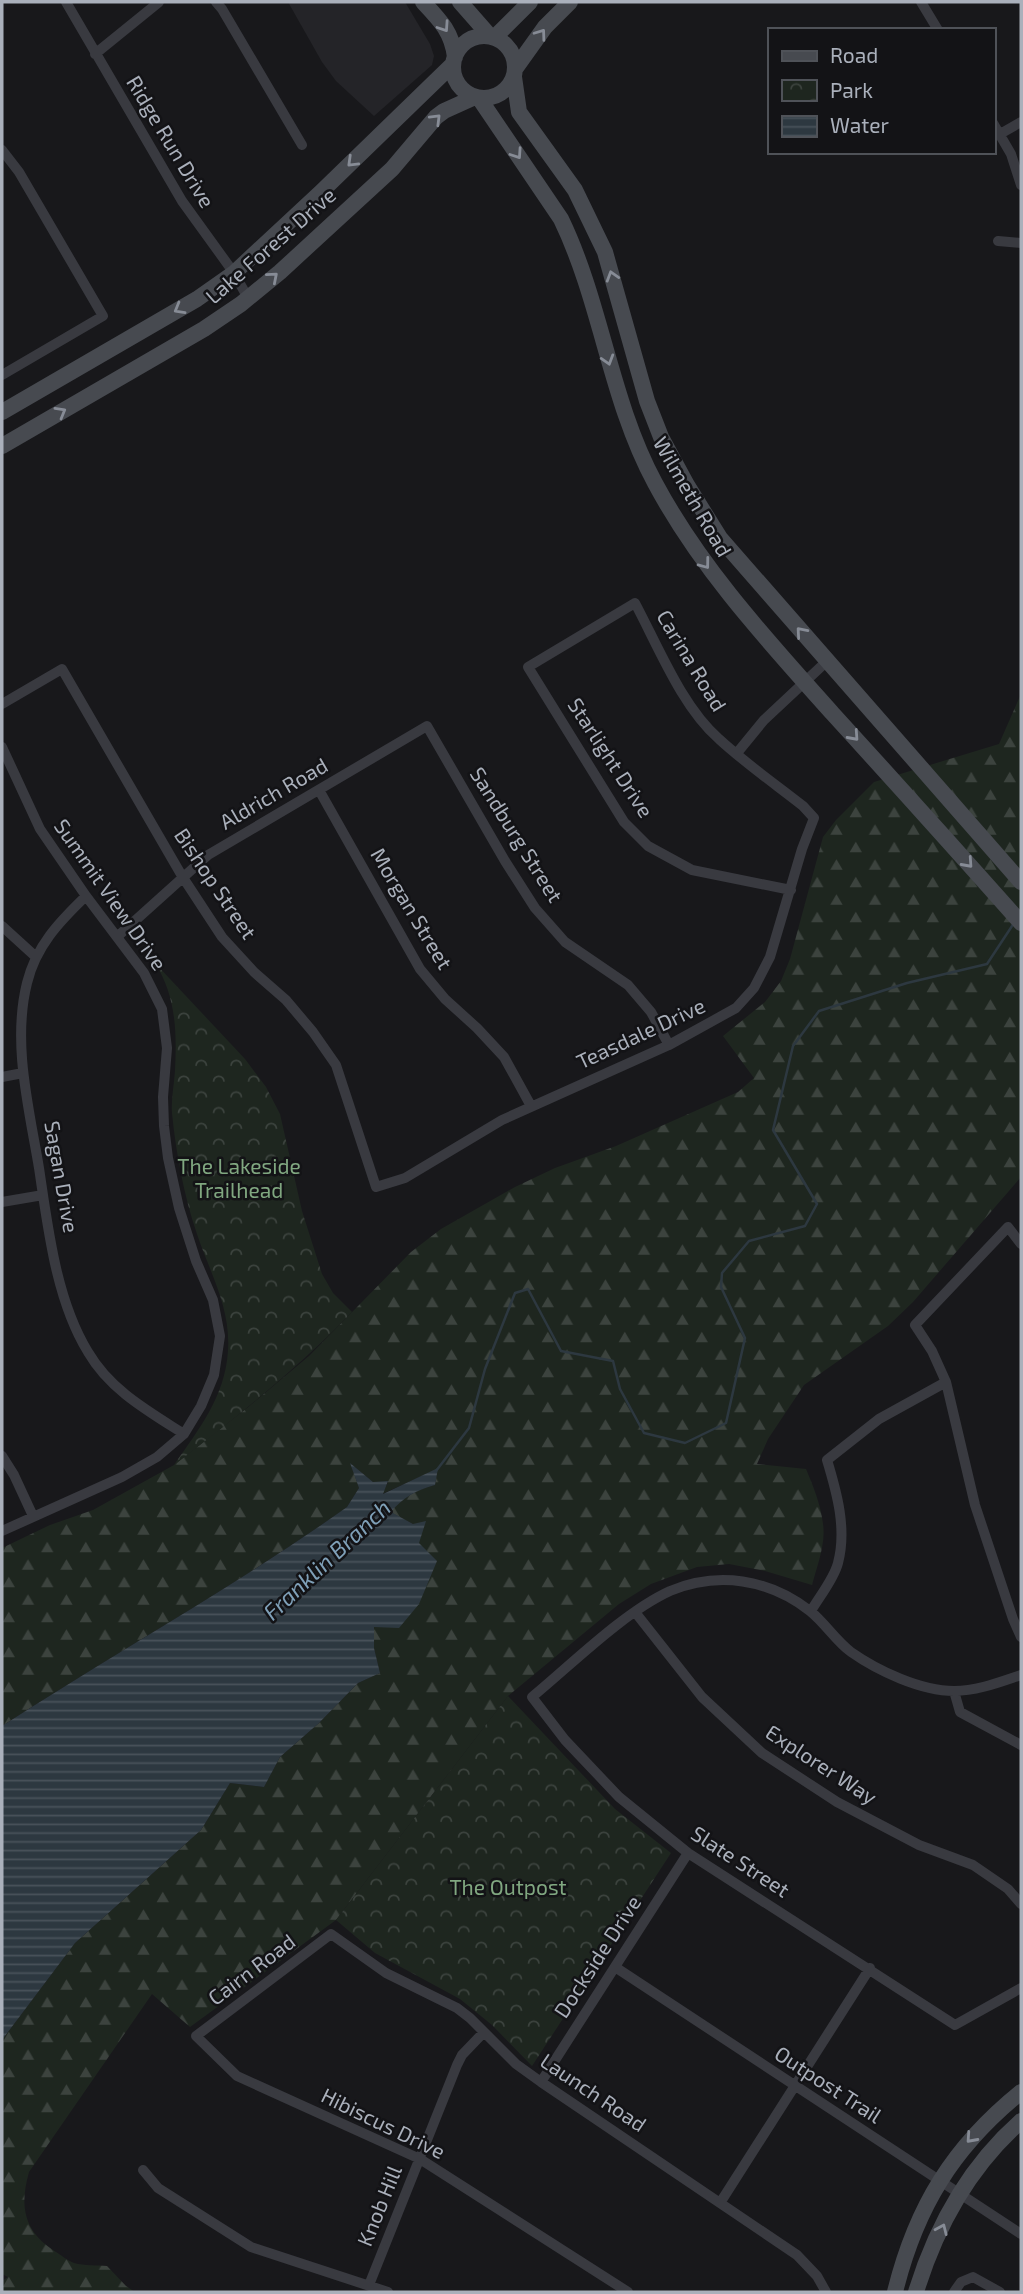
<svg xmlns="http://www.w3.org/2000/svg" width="1023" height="2294" font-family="'Exo 2',sans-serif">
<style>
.built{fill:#242428}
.forest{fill:url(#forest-firs)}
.park{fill:url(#park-crowns)}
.water{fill:url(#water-rules)}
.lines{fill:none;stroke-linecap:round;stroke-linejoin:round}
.stream{stroke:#2d3840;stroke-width:2.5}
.street{stroke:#393a40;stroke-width:10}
.secondary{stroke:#474a50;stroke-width:16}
.oneway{stroke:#878c96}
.labels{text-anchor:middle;stroke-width:5;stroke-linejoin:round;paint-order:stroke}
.street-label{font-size:21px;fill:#aab0bb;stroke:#131316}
.park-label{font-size:21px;fill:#80a780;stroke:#131316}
.water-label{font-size:23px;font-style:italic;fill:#7fa0b8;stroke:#131316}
</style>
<defs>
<pattern id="forest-firs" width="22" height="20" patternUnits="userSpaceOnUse" patternTransform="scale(1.75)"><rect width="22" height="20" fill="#1e261f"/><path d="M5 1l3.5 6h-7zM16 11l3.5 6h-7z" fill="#3c433e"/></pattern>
<pattern id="park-crowns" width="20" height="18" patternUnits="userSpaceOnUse" patternTransform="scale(1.75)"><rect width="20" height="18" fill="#1e261f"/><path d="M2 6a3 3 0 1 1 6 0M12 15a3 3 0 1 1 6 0" fill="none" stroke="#3c433e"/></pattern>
<pattern id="water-rules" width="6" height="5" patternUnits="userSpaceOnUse" patternTransform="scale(1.75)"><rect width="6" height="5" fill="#2d3840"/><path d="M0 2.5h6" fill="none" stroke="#49525a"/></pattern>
</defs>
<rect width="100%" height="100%" fill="#18181b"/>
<path class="built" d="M288,2H405L430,44L434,56L432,65L374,116L336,81L322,62Z"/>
<path class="forest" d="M1021,694V1177L913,1302L888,1326L804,1385L768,1439L757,1464L806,1469C813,1486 821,1505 823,1524C826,1544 817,1566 812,1585L765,1571L729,1564L697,1567L651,1584L619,1604L508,1696L336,1920L190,2027L152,1994L29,2172C19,2207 24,2232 56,2252C61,2255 68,2261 74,2263C84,2266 97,2265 107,2266L126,2286L135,2292H2V2281L8,2277L2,2274V2040L75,1943L201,1830L230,1783L264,1787L280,1757L319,1723L358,1683L380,1673L374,1648V1627L419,1543L413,1524L390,1512C403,1497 416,1490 435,1485L437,1469L382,1494L388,1482H373L351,1464L359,1488L347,1507C236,1586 116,1652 2,1726V1548L50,1525L93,1510L174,1465L247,1408L309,1356L411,1252L441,1229L515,1187L555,1168L616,1146L738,1092L754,1078L723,1036L765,1002L781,981L790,959L823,837L836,820L874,782L999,744Z"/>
<path class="park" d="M155,963L245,1059L266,1087L280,1114L302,1211L322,1274L333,1293L352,1312C297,1369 237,1417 174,1465C199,1429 225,1397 228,1351C231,1308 210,1273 197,1234C184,1196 176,1153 172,1113C171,1100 174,1085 175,1071C177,1032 176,996 155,963Z
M508,1696L615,1809L671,1853L532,2066L492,2025L460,1999L375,1953L336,1920Z"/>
<path class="water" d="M350,1463L373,1482L388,1481L383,1494L438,1468L435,1485C417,1490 403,1497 391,1512L413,1524L426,1521L419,1543L437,1561L419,1604L399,1628L374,1627V1648L380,1673L358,1683L319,1723L280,1757L264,1787L230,1783L201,1830L75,1943L2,2040V1726C116,1652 236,1586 347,1507L359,1488Z"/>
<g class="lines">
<path class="stream" d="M436,1471L469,1428L485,1369L515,1293L528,1289L561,1351L613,1361L620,1389L644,1433L685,1443L726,1423L745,1338L721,1287L722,1273L749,1241L805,1226L817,1204L773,1130L793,1046L819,1011L907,983L987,964L1014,923"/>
<path class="street" d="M66,2L182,201L234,273L248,298
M216,2L222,9L302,145
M921,2L938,30
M95,54L159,2
M993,123L1011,154L1021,185
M1000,134L1021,122
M2,150L19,172L103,316L2,375
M998,241L1021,243
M2,704L62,669L182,876L222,937L254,972L286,1000L313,1032L336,1065L376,1187L405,1178L502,1120L669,1045L736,1008L754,988L770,957L802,849L814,818L803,806C775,784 745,763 719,739C682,707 658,646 635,603L528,667L624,822L648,846L692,870L791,890
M2,747L40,829L86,896L144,973L162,1009L167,1048L163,1097L164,1126L168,1158L179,1208L196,1261L213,1300L220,1336L214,1375L201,1406L184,1434L157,1457L122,1477L2,1531
M737,753L764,720L826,662
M319,790L420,969L445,999L477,1028L504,1057L531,1106
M86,896C59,922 36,946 27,983C12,1043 29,1108 39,1168C48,1228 56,1300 88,1352C110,1390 148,1411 184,1434
M2,926L36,957
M118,936L208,855L427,726L505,861L535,908L565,942L628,985L651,1012L669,1045
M2,1077L23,1073
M2,1202L43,1195
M1021,1244L1008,1227L915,1325L932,1351L946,1382L975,1505L1013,1619L1021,1637
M2,1456L14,1475L33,1516
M811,1611C819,1597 834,1579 838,1563C847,1529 837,1493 827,1460L879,1419L946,1382
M635,1612L702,1697L762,1753L837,1802L919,1845L973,1865L1008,1889L1021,1904
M1021,1675C1000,1682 977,1691 954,1691C921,1691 878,1671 851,1652C836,1641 825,1623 810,1611C769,1579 718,1571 670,1591C624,1612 572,1664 532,1697L565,1740L619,1797L688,1853L955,2025L1021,1988
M954,1691L960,1712L1021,1745
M615,1967L1021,2234
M541,2082L688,1853
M143,2170L158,2188L251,2247L388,2292
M720,2203L870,1968
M369,2285L457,2065L462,2055L484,2032
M628,2292L420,2159L237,2076L196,2036L331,1934L386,1973L457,2008L470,2018L516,2064L541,2082L797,2255L817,2276L826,2292
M954,2292L961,2282L973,2277L1000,2292"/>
<path class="secondary" d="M423,2C440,20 452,32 455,57
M460,2L489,35
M453 67a31 31 0 1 1 62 0a31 31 0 1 1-62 0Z
M495,37L530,2
M515,69L545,27L570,2
M514,77L519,112L575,190L605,252L647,401L661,437L687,485L720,538L1021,882
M479,98L561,219C602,304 610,400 655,483C701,569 768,641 833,714C896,783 959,853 1021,923
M2,412L197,299L234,273L321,192L453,64
M2,446L204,329L241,304L280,272L392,169L436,117L444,111L475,97
M895,2292C916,2207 953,2147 1021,2092
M916,2292C936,2227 970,2166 1021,2121"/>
</g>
<defs><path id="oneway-chevron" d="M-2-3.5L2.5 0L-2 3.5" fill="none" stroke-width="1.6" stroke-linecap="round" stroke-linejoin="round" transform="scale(1.75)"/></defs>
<g class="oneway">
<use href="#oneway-chevron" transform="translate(444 27) rotate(56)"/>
<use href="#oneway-chevron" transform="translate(541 34) rotate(-54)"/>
<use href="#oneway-chevron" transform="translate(436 119) rotate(-45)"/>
<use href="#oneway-chevron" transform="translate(517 154) rotate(56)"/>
<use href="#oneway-chevron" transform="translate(352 162) rotate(136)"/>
<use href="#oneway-chevron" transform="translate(612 276) rotate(-107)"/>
<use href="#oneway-chevron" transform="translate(273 277) rotate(-41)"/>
<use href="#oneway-chevron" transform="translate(179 309) rotate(150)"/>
<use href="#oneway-chevron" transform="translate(608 360) rotate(73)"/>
<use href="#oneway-chevron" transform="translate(61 412) rotate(-30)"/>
<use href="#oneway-chevron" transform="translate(705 564) rotate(53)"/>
<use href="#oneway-chevron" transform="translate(801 632) rotate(-131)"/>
<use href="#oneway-chevron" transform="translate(854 736) rotate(48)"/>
<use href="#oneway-chevron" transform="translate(968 863) rotate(48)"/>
<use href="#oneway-chevron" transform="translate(971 2138) rotate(132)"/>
<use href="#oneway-chevron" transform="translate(942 2229) rotate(-66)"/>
</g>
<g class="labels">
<g class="street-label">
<text transform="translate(170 142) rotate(59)" y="7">Ridge Run Drive</text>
<text transform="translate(271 246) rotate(-41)" y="7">Lake Forest Drive</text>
<text transform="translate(692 497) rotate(60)" y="7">Wilmeth Road</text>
<text transform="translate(691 661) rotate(59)" y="7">Carina Road</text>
<text transform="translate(610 758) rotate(57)" y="7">Starlight Drive</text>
<text transform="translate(274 794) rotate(-30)" y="7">Aldrich Road</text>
<text transform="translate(516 835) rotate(58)" y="7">Sandburg Street</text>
<text transform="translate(215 884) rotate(56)" y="7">Bishop Street</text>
<text transform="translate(110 895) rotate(55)" y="7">Summit View Drive</text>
<text transform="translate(411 909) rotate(59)" y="7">Morgan Street</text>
<text transform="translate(641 1034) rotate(-25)" y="7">Teasdale Drive</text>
<text transform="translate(61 1177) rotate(80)" y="7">Sagan Drive</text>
<text transform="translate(821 1765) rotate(33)" y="7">Explorer Way</text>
<text transform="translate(740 1862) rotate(33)" y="7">Slate Street</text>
<text transform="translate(598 1957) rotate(-57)" y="7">Dockside Drive</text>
<text transform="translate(252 1970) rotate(-37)" y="7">Cairn Road</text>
<text transform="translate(828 2085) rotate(33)" y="7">Outpost Trail</text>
<text transform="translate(593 2093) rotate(34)" y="7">Launch Road</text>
<text transform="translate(383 2124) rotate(26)" y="7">Hibiscus Drive</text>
<text transform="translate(380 2206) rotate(-68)" y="7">Knob Hill</text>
</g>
<g class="park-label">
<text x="239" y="1174">The Lakeside<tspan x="239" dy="24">Trailhead</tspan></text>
<text x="508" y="1895">The Outpost</text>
</g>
<g class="water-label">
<text transform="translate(327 1560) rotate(-43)" y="8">Franklin Branch</text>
</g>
</g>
<rect width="1023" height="2294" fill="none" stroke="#aab0bb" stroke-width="7"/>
<rect x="768" y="28" width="228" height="126" fill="#131316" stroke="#4f5258" stroke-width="2"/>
<rect x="782" y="51" width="35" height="10" fill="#474a50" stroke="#4f5258" stroke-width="2"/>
<text x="830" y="63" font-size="21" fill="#aab0bb">Road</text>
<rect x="782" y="80" width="35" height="21" fill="url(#park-crowns)" stroke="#4f5258" stroke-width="2"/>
<text x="830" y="98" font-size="21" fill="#aab0bb">Park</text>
<rect x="782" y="116" width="35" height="21" fill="url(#water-rules)" stroke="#4f5258" stroke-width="2"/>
<text x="830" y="133" font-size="21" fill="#aab0bb">Water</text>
</svg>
